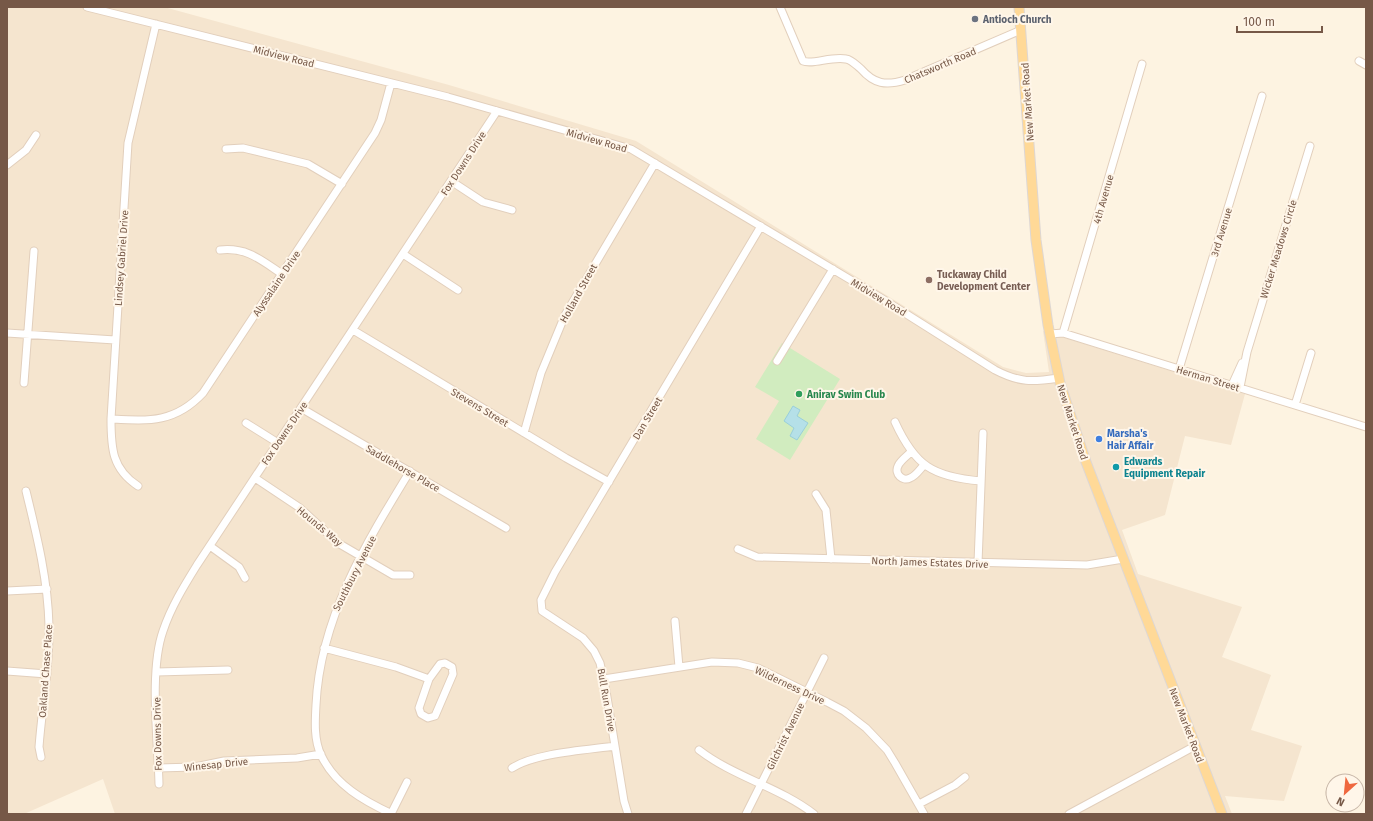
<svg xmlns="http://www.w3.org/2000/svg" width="1373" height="821" font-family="'Fira Sans',sans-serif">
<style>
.residential{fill:#f5e5cf}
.green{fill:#d1ecbf}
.water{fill:#b5e0e8;stroke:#9acfda}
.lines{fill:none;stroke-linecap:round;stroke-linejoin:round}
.minor-casing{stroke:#e2cfbc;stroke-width:9}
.major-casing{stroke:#ded7d3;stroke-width:11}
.minor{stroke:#fff;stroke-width:7}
.major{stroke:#ffd997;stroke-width:9}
.worship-dot{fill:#6b7280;stroke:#fff6e9;stroke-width:1.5}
.education-dot{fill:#8d6e63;stroke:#fff6e9;stroke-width:1.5}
.leisure-dot{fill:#2e9e5b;stroke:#fff6e9;stroke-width:1.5}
.shop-dot{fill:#3f7fe0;stroke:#fff6e9;stroke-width:1.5}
.culture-dot{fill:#0f9aa8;stroke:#fff6e9;stroke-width:1.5}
.labels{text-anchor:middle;stroke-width:4;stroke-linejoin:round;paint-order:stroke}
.worship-label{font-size:10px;font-weight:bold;fill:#5b616d;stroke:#fff6e9;text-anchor:start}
.street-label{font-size:10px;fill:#765847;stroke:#fff6e9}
.education-label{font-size:10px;font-weight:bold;fill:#785e54;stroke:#fff6e9;text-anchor:start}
.leisure-label{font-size:10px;font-weight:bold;fill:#27864d;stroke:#fff6e9;text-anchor:start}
.shop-label{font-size:10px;font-weight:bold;fill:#366cbe;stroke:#fff6e9;text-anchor:start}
.culture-label{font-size:10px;font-weight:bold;fill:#0d838f;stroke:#fff6e9;text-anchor:start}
</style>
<rect width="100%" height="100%" fill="#fdf3e1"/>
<path class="residential" d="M7,7H164L449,85L636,141L1003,367L1026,373L1049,372L1043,331L1245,394L1231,445L1185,436L1165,515L1122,530L1138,574L1242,607L1222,657L1271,675L1251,730L1302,746L1284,801L1225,796L1232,814H115L103,779L24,814H7Z"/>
<path class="green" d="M782,343L840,379L790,460L756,439L779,401L755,387Z"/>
<path class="water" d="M793,406L800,410L797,416L808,423L797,440L790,436L794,428L784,421Z"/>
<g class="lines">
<g class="minor-casing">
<path id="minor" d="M87,7L448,97L631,149L881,298L995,370C1020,383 1032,382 1059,378
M780,7L803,61C812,65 832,56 846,59C852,60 856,65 861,69C874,84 886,86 905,80L1021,30
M1359,61L1366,65
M226,149L243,148L308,164L342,184
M7,165L26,150L36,135
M451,181L483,202L512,210
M220,250C247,247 261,260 282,274
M403,254L458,290
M353,330L566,458L609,482
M7,333L115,340
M1063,333L1142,64
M1050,334L1063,333L1366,427
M777,361L833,269
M1179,369L1262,96
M24,383L34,251
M1232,385L1242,363
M1240,387L1247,352L1310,146
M1295,405L1311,353
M301,408L506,528
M111,419C149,421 175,423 203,393L375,133L381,120L391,83
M895,422C915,466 933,477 981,481
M246,423L278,443
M524,433L541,373L565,315L655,163
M911,452C907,456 900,461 898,466C894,474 903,482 910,478C916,476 920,469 924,465
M255,478L300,508L338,543L393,575H410
M138,486C112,469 111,448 111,419L128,143L156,24
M26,491C37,536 48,580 49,626C50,667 42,706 39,747L41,757
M816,494L826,510L831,559
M210,546L239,567L245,578
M738,549L757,557L1087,565L1123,559
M978,563L983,433
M7,591L47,589
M675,621L679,667
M324,648L396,667L429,679L419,708L421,714L428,718L435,716L453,674L452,667L445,663L440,664L429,679
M7,671L47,674
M157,672L228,670
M604,679L712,662L738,663L758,668L827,702L844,711L866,728L887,750L895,763L924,814
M699,750C734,777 779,787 814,814
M158,768L195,767L224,761L297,758L321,754
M512,768C535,753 586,750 615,746
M159,784C158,740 149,671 163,631C171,607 184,586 197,565L497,111
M919,804L955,785L965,777
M391,814L407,782
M392,814C364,801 335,785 321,755C314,740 315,722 316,705C320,618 366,543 410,471
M628,814L624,801L606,691L600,663L594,651L583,638L542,611L541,600L555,572L761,226
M746,814L824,658
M1069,814L1195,746"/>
</g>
<g class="major-casing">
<path id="major" d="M1019,7L1036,240L1048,325L1060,383L1086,462L1222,814"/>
</g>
<use href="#minor" class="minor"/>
<use href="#major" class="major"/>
</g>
<circle class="worship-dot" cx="975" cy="19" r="4"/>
<circle class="education-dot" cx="929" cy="280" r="4"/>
<circle class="leisure-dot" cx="799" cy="394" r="4"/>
<circle class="shop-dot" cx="1099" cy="439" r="4"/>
<circle class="culture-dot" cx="1116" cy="467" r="4"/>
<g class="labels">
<g class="worship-label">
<text x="983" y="23">Antioch Church</text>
</g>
<g class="street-label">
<text transform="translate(284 56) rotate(14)" y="4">Midview Road</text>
<text transform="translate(940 65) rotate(-23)" y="4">Chatsworth Road</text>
<text transform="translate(1027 102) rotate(-94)" y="4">New Market Road</text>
<text transform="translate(597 140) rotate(16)" y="4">Midview Road</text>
<text transform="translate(463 163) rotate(-57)" y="4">Fox Downs Drive</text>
<text transform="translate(1103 199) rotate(-74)" y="4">4th Avenue</text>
<text transform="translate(1221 232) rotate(-73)" y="4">3rd Avenue</text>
<text transform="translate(1278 249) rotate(-73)" y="4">Wicker Meadows Circle</text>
<text transform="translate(121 258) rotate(-86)" y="4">Lindsey Gabriel Drive</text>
<text transform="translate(276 283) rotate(-56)" y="4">Alyssalaine Drive</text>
<text transform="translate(578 293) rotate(-61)" y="4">Holland Street</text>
<text transform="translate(879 297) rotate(31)" y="4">Midview Road</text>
<text transform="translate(1208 378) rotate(17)" y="4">Herman Street</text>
<text transform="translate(480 407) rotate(31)" y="4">Stevens Street</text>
<text transform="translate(647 418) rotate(-59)" y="4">Dan Street</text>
<text transform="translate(1073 422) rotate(72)" y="4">New Market Road</text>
<text transform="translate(284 433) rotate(-56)" y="4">Fox Downs Drive</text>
<text transform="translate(403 468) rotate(30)" y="4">Saddlehorse Place</text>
<text transform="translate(320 526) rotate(40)" y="4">Hounds Way</text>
<text transform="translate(930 562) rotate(2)" y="4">North James Estates Drive</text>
<text transform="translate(354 573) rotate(-63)" y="4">Southbury Avenue</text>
<text transform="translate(45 671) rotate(-86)" y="4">Oakland Chase Place</text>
<text transform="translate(790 685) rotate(25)" y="4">Wilderness Drive</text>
<text transform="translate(607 700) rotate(80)" y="4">Bull Run Drive</text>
<text transform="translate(1187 725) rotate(69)" y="4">New Market Road</text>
<text transform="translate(157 734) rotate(-91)" y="4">Fox Downs Drive</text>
<text transform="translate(785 736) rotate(-64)" y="4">Gilchrist Avenue</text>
<text transform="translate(216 764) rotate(-6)" y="4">Winesap Drive</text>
</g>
<g class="education-label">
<text x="937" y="278">Tuckaway Child<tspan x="937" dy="12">Development Center</tspan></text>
</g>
<g class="leisure-label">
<text x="807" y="398">Anirav Swim Club</text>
</g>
<g class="shop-label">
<text x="1107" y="437">Marsha's<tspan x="1107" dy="12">Hair Affair</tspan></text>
</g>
<g class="culture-label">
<text x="1124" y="465">Edwards<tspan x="1124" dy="12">Equipment Repair</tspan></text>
</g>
</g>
<rect width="1373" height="821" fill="none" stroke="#765847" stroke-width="16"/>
<g transform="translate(1345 793) rotate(207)"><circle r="19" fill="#fff6e9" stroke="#c8b7a8"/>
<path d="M0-3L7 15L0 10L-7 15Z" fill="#ef683f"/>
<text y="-6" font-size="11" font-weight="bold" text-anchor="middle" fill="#765847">N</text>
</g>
<path d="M1237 26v6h85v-6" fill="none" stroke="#765847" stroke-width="2"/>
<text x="1243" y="26" font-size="12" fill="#765847" stroke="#fff6e9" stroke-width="3" paint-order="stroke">100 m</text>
</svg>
